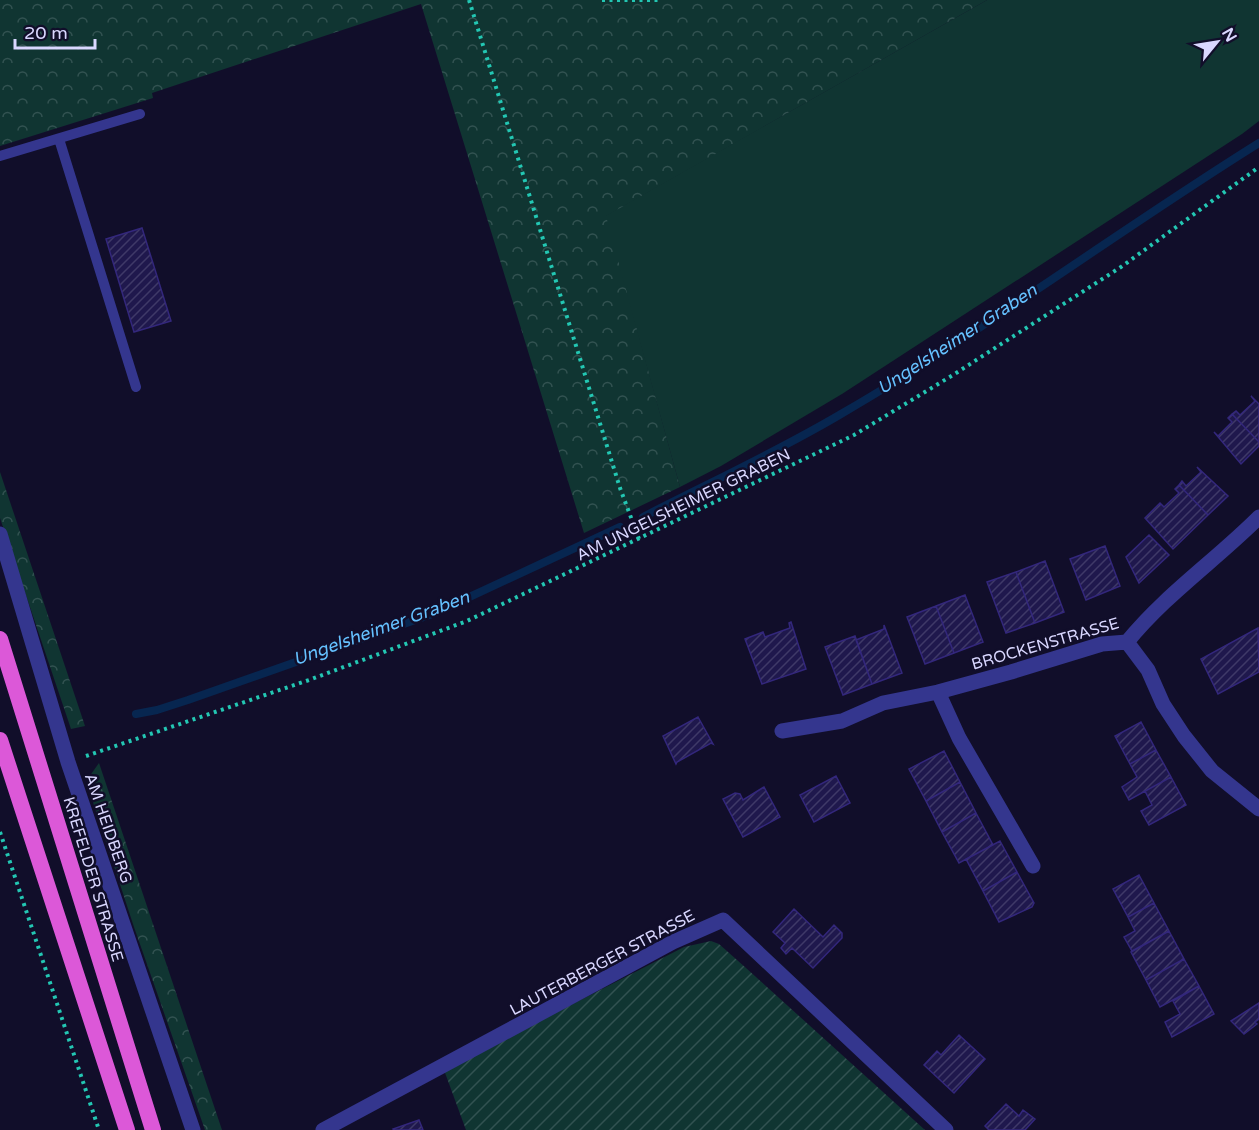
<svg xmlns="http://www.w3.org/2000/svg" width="1259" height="1130" font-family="'Varela Round',sans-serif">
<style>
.green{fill:#103532}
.forest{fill:url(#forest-crowns)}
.garden{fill:url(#garden-furrows)}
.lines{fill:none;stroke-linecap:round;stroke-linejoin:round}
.stream{stroke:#072650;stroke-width:8}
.building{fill:url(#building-hatch);stroke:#33277c;stroke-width:1.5}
.path{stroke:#23c7b3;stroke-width:4;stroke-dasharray:3 4.5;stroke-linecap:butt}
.service{stroke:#34368e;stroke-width:10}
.minor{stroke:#34368e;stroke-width:15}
.trunk{stroke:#dc58d8;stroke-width:16}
.labels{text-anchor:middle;stroke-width:5;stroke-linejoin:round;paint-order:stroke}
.street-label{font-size:16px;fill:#d9d7ff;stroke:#110e2a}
.water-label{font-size:18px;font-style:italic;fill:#65c1ff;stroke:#110e2a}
</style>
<defs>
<pattern id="forest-crowns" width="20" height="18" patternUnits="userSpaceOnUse" patternTransform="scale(1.5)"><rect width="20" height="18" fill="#103532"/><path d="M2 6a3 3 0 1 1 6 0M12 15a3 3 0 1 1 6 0" fill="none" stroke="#325251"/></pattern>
<pattern id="garden-furrows" width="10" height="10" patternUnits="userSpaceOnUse" patternTransform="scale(1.5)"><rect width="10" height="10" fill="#103532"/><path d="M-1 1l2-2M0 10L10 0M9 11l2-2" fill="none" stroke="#325251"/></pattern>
<pattern id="building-hatch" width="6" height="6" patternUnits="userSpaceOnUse" patternTransform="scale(1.5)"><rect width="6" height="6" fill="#1f184d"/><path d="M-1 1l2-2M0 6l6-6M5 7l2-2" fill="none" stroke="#3f3968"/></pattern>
</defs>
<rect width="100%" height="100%" fill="#110e2a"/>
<path class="green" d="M987,0H1259V121L1242,134L842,394L721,466L680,487L605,216Z"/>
<path class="forest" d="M0,0H987L606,216L680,487L584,533L421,4L152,93L153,98L0,146Z
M0,472L85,726L71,729L0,518Z
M99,763L222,1130H205L134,927L87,784L89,777Z"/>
<path class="garden" d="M711,941L719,944L746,968L925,1130H466L444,1070L684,947Z"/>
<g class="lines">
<path class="stream" d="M643,517C709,483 777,452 841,414C984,331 1118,231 1259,143
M136,714L157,710L188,700L435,613L620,527"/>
</g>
<path class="building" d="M142,228L171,321L134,332L106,239Z
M1251,396L1259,404V442L1232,414L1236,411L1240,415L1255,401Z
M1232,414L1259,442V446L1241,464L1214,432L1218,436L1232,422L1228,418Z
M1197,467L1228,496L1208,515L1179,485L1182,481L1186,486L1201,472Z
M1179,485L1208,515L1173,549L1145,518L1160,503L1164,507L1179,493L1175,489Z
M1149,535L1169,555L1139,583L1126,557Z
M1105,546L1120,586L1086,600L1070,559Z
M1045,561L1064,612L1035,623L1016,572Z
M1016,572L1035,623L1006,633L987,582Z
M965,595L983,642L954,653L936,606Z
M936,606L954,653L925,664L907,617Z
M791,622L806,669L762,684L745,639L763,632L765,637L790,628L789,623Z
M884,625L902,673L872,684L856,640L884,629Z
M1258,628L1259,672L1218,694L1201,659Z
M855,636L872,684L843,695L825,647Z
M698,717L713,744L711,743L677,762L676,764L663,736Z
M1141,722L1156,750L1130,764L1115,736Z
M1156,750L1171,777L1129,800L1122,787L1137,777L1130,764Z
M944,751L960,782L926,801L909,769Z
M836,776L850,803L814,822L800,795Z
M1171,777L1186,805L1149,825L1141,811L1152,805L1145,791Z
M960,782L976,813L942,832L926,801Z
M764,787L780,817L743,837L723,799L735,793L740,794L743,800Z
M976,813L993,845L959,863L942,832Z
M1000,841L1017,872L983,891L966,859Z
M1017,872L1034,903L1032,907L999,922L983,891Z
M1139,875L1154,903L1128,917L1113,889Z
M1154,903L1169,931L1132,951L1124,937L1135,931L1128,917Z
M794,909L823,937L834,925L842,933V938L813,968L792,948L786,954L781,948L785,943L773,932Z
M1169,931L1184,959L1146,980L1131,952Z
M1184,959L1199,986L1160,1007L1146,980Z
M1199,986L1214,1014L1172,1037L1165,1022L1180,1014L1173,1001Z
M1259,1003V1019L1255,1022L1257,1024L1244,1034L1231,1021Z
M959,1035L985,1059L954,1093L924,1065L937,1051L941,1055Z
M1006,1104L1019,1116L1023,1110L1035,1119L1025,1130H989L985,1126Z
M419,1120L423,1130H394L393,1129Z"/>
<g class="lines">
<path class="path" d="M469,0L620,488L639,539
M602,0H658
M86,756L309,680L467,621L854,435L953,375L1121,267L1259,167
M0,832L99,1130"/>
<path class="service" d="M59,139L136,387
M0,156L140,114"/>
<path class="minor" d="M0,534L68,762L193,1130
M1127,642L1148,670L1163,704L1184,736L1212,771L1259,809
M938,692L959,738L1033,866
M782,731L842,721L883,703L938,692L1011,672L1102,644L1127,642C1165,595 1216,560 1259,517
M323,1130L673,942L723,920L946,1130"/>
<path class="trunk" d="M0,639L153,1130
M0,740L127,1130"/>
</g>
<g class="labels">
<g class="street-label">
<text transform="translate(683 504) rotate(-26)" y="6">AM UNGELSHEIMER GRABEN</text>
<text transform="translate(1045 643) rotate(-16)" y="6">BROCKENSTRASSE</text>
<text transform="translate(109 828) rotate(71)" y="6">AM HEIDBERG</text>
<text transform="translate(94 879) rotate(73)" y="6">KREFELDER STRASSE</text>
<text transform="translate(602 962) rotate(-28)" y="6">LAUTERBERGER STRASSE</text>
</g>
<g class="water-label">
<text transform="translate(957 339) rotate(-33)" y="6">Ungelsheimer Graben</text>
<text transform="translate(381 628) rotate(-20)" y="6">Ungelsheimer Graben</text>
</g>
</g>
<g transform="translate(1217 42) rotate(60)" stroke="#110e2a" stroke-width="4.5" paint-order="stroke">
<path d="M0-4.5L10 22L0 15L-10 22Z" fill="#d9d7ff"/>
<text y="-9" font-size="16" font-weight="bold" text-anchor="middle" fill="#d9d7ff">N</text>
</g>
<path d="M15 39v9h80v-9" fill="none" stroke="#d9d7ff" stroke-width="3"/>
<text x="24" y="39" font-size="18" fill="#d9d7ff" stroke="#110e2a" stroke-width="4.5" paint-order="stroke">20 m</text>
</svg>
